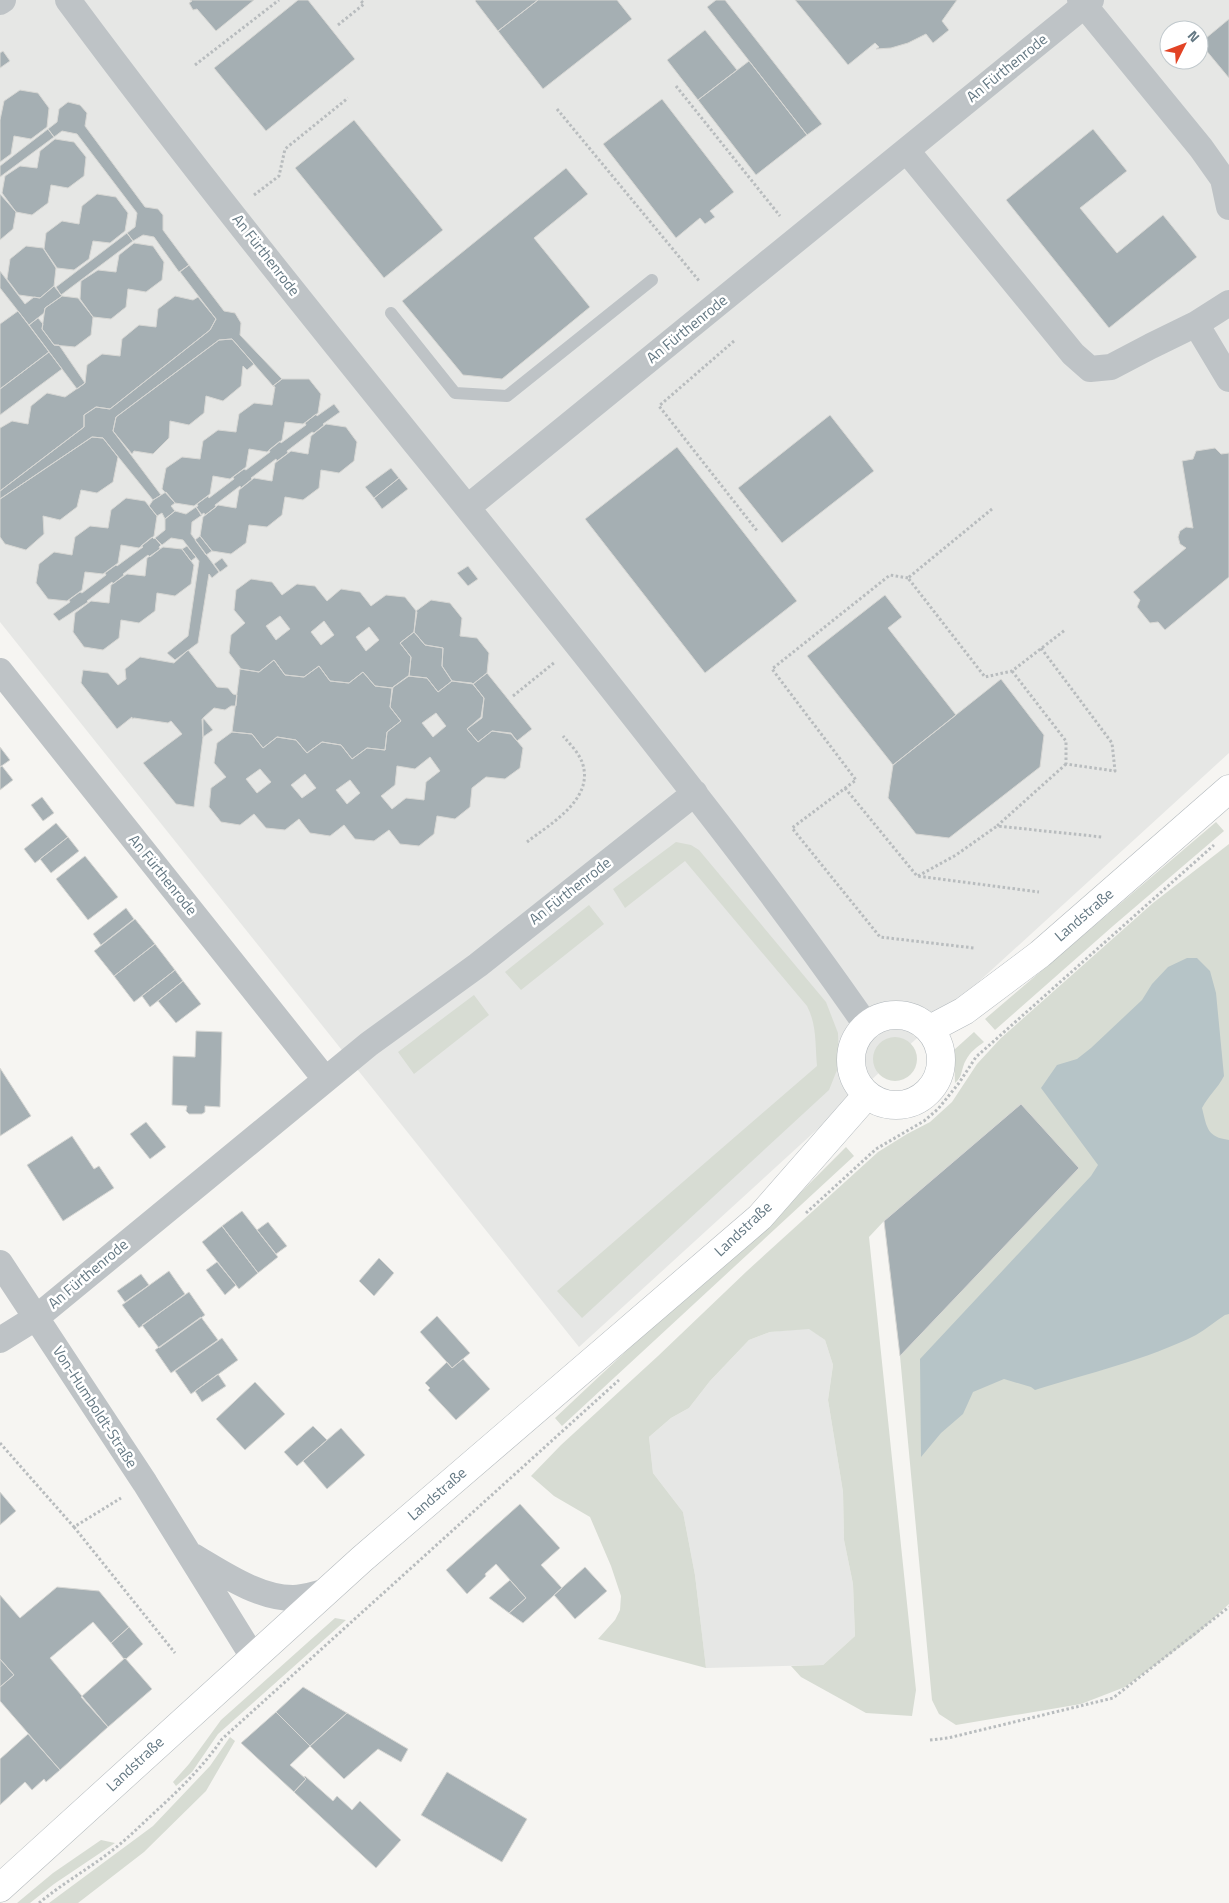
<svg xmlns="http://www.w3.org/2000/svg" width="1229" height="1903" font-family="'Titillium Web',sans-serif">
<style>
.built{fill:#e6e7e5;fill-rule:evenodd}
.green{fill:#d7dcd3}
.water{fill:#b6c4c7}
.building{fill:#a5afb3;stroke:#d7d7d4;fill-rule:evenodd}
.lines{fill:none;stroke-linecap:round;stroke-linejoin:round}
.secondary-casing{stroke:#b3b9bd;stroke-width:29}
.path{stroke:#b8bcbe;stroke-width:3;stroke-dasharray:2.5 2.5;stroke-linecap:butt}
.lane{stroke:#bec3c6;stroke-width:12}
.street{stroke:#bec3c6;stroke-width:26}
.secondary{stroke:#fff;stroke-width:28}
.labels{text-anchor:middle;stroke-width:5;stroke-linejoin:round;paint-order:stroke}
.street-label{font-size:15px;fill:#647883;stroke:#fff}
</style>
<rect width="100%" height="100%" fill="#f6f5f2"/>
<path class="built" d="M0,0H1229V753L579,1347L0,622ZM1169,30H1199V60H1169Z
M809,1328L825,1340L833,1365L828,1400L843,1492L844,1540L853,1584L855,1636L823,1665L706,1668L695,1575L683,1512L653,1473L649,1437L671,1418L689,1408L710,1381L749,1340L770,1332Z"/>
<path class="green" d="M1216,822L1224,831L1113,926L995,1030L985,1019Z
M676,842L691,845L699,850L826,1002L838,1033L839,1065L829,1090L582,1318L557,1291L817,1066C815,1045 817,1025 807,1006L685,861L625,908L613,889Z
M1229,844V1604L1196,1635L1125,1687L1081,1704L956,1725L939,1714L932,1700L900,1356L1078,1168L1021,1104L884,1221L869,1237L916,1690L912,1716L866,1713L801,1677L791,1666L823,1665L855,1636L853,1584L844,1540L843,1492L828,1400L833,1365L825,1340L809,1329L770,1332L749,1340L710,1381L689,1408L671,1418L649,1437L653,1473L683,1512L695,1575L706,1668L598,1639L615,1620L620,1610L621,1596L611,1566L590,1517L554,1496L531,1476L561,1445L658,1356L747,1271L878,1152L907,1134L930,1122L952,1102L977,1064L1001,1038L1153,903Z
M589,905L604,924L521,990L505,972Z
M474,995L489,1015L414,1074L398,1052Z
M974,1032L984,1042C977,1047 970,1052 966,1060C961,1068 963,1077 955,1083L954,1050Z
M873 1059a22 22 0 1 1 44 0a22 22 0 1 1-44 0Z
M846,1147L854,1156L562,1426L555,1418L688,1293L758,1235Z
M335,1618L346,1620L218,1734L192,1772L176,1786L173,1782L189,1764L221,1720Z
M230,1737L235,1741L206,1791L144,1852L78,1903H49L153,1826L210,1766Z
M101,1840L115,1843L54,1884L30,1903H17L53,1873Z"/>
<path class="water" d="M1187,958H1197L1210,971L1216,993L1224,1076C1218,1088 1208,1096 1202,1108C1207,1128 1207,1137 1229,1140V1314L1225,1315C1216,1321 1206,1329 1196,1335C1149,1359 1086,1374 1035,1390L1031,1387L1004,1379L973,1392L963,1414L941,1433L921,1457L920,1359L1091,1176L1098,1165L1041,1088L1057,1065L1077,1059L1091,1048L1142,1000L1152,984L1168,967Z"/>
<path class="building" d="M190,0H254L216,31L197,9L193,10L189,3L192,1Z
M298,0H308L355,59L266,131L214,68Z
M476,0H538L498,31L475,1Z
M538,0H617L632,19L543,89L498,31Z
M716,0H725L822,124L807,135L707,7Z
M795,0H957L942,21L949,30L933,43L926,34L908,43L891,48L876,49L879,47L875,43L848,65Z
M1229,19V78L1200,43Z
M705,30L737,70L698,100L667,60Z
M3,51L10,61L0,68V53Z
M749,61L807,135L756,175L698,100Z
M20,90L38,93L49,108L47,127L31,139L14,136L11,154L0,162V120L4,101Z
M662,99L734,192L710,211L715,217L705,224L700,218L676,238L603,144Z
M68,102L80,105L87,113L85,126L145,207L158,209L163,215V230L189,265L179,272L154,237L143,235L133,241L127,233L135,227L137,213L77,134L62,131L54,137L48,129L57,122L59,109Z
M354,120L443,230L384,278L295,168Z
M48,129L54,137L0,177V166Z
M1093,129L1127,171L1080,208L1117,253L1163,215L1197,257L1109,328L1006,200Z
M55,139L74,142L86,157L84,176L68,188L51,185L48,203L32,215L16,212L2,193L5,176L20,166L37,168L40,151Z
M566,168L588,194L534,238L590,307L502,379L463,375L402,301Z
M0,194L16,212L13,229L0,240Z
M97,194L116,197L128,213L125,231L110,243L93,241L89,259L74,270L57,268L44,249L46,233L62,221L79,224L82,206Z
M127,233L133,241L61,295L56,287Z
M134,243L153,246L164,262L162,280L146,292L128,289L126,307L111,319L93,317L80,299L81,281L98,270L116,272L119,255Z
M26,246L43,248L56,268L54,286L40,298L19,295L7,279L10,259Z
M189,265L224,311L235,313L241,323L240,335L282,379L273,386L232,339L219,340L116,417L113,431L161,495L153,500L103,438L92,437L0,499V491L84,427V415L96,407L110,409L210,330L216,319L180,272Z
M0,271L25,304L34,297L40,298L54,286L62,296L45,308L44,313L29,325L0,288Z
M62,296L78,298L93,317L91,335L75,347L54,345L42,329L45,308Z
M175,296L193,300L198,297L216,319L210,330L110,409L96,407L84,415V427L0,491V428L12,421L28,424L31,406L47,393L65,397L85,383L87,365L102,354L120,356L122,339L139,325L156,327L158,309Z
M18,311L49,352L0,389V324Z
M38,318L43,324L42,329L54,345H59L85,383L77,389L29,325Z
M232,339L254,364L247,370L243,366L241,386L223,401L206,396L204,413L189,425L170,421L169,438L153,454L134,451L132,454L113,431L116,417L219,340Z
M49,352L62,369L0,415V389Z
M282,379H309L321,394L318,413L303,424L285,422L282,440L267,452L249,449L246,467L230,479L213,476L210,494L194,506L175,503L162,489L166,468L182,457L200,459L203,441L218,430L236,432L239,414L254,403L272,405L275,387L273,386Z
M334,404L340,412L323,424L324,425L314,433L312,432L287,451L288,453L277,461L276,459L251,478L252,479L241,488L240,486L215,505L216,507L205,515L204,513L201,515L196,507L198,506L197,504L208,496L209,498L234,479L233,477L244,469L246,470L270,452L269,450L280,441L281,443L306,425L305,423L316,414L317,416Z
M830,415L874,471L782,543L738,488Z
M326,424L346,427L357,442L354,461L339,473L321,470L319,488L303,500L285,497L282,515L267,527L249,525L246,543L231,554L212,551L200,536L203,517L218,505L236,508L239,490L254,478L272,481L275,463L291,451L308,454L311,436Z
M92,437L103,438L118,457L113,482L97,493L81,490L77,507L60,520L43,516L44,534L26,550L5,544L0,537V499Z
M677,447L797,601L705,673L585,519Z
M1215,448L1221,454L1229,453V577L1165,630L1158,622L1150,623L1137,607L1140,600L1133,592L1186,548L1180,544L1178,537L1180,531L1186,527L1193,528L1182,461L1193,459L1196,451Z
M391,468L399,478L374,498L365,487Z
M399,478L408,489L382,509L374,498Z
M166,492L175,503L171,506L175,511L165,519L162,513L157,516L149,506L153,500Z
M126,498L145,501L157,516L154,536L139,548L121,545L118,563L103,574L85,572L82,590L67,601L48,599L36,583L39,564L54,552L72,555L75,537L90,526L108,528L111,510Z
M196,507L202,515L192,522L191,534L219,572L212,578L209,574L198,643L175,660L167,653L188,636L199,561L183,540L171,538L162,545L155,538L165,530V519L175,511L186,514Z
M200,536L212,551L206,555L195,540Z
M152,537L154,539L155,538L161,545L159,547L160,549L150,557L148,555L123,574L124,575L113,584L112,582L87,601L88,602L59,621L53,614L70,602L69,600L80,592L82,593L106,575L105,573L116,565L117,566L143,547L141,546Z
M187,546L196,557L191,561L182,549Z
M163,547L182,549L194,565L191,584L175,596L157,593L155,611L139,623L121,620L119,638L103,650L84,647L73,632L75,613L91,601L109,603L111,585L127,574L145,576L147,558Z
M222,558L228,566L220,572L214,564Z
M468,566L478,579L468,586L457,573Z
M251,579L272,582L282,595L297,584L315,586L327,601L341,589L360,592L371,606L386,595L405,597L417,612L414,632L400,643L411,657L409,676L392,688L375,686L363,672L349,683L330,681L319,666L304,677L285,675L274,660L259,672L241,669L229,653L231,635L245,623L234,610L236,590ZM280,616L290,629L276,640L266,626ZM324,621L334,635L321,645L311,632ZM369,627L379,640L366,651L356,637Z
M885,595L902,617L888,628L956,715L893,765L807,656Z
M431,600L450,603L462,618L460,636L477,638L489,653L487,673L473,684L452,681L442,666L443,648L425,645L414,632L416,611Z
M414,632L425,645L443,648L442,666L452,681L438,692L427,678L409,676L411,657L400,643Z
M188,650L217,687L228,688L233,694L237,695L236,706H231L225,710L214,708L203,718V737L194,807L176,804L143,763L182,734L171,721L168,723L134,718L132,719V717L117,729L81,683L83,670L108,673L118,685L126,679L125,669L140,657L174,663Z
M274,660L285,675L304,677L319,666L330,681L349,683L363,672L375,686L392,688L390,707L401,721L387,732L385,750L367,748L352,759L341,745L322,742L307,753L296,740L277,737L263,748L252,734L232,732L240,669L259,672Z
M487,673L532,729L517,741L511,733L492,731L478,742L467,729L482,718L484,698L473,684Z
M408,676L427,678L438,692L452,681L472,683L484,698L481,717L467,729L478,742L492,731L511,734L523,748L520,768L505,779L486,777L472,788L470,807L455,819L437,816L434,834L419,846L400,844L389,830L374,841L355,839L344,825L330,836L310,833L299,819L285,830L266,828L254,814L240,825L221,822L209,807L211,788L226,777L214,763L217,743L232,732L252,734L263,748L277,737L296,740L307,753L322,742L341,745L352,759L367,748L385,750L387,732L401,721L390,707L393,687ZM436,713L446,726L433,737L422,723ZM430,757L440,771L426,782L424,800L406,798L392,809L381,796L395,785L397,766L415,769ZM260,769L271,782L257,793L246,779ZM305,774L316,788L302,798L291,785ZM350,780L360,793L347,804L336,790Z
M1001,679L1044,735L1040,767L949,838L916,834L888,798L893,765Z
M202,719H204L213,730L203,737Z
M0,747L10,760L0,767Z
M2,766L13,780L0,790V767Z
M42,797L54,813L43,821L31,805Z
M56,823L68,837L35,863L24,849Z
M68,837L79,851L51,873L40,859Z
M85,856L118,897L88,920L56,879Z
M126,908L134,919L101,945L93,934Z
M135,919L155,944L114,976L94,951Z
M155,944L175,970L134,1002L114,976Z
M175,970L183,981L150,1007L142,996Z
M183,981L201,1004L176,1023L158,1001Z
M196,1031L222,1032L220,1107L205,1106V1112L202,1114H189L186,1111L187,1106L172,1105L173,1056L195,1057Z
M0,1068L31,1116L0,1136Z
M1021,1104L1079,1168L900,1356L884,1221Z
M146,1122L166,1147L150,1159L130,1134Z
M72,1136L94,1169L99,1166L114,1188L63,1221L27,1165Z
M242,1211L278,1257L258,1273L222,1226Z
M268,1222L287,1246L276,1254L257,1230Z
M222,1226L258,1273L239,1289L202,1242Z
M379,1258L394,1273L374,1296L359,1281Z
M217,1262L236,1285L225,1295L206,1270Z
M169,1271L185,1294L139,1328L122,1305Z
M141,1274L149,1285L125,1302L117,1291Z
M189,1292L205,1315L159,1348L142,1325Z
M437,1316L470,1353L452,1368L420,1332Z
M201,1317L218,1340L171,1373L155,1350Z
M222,1338L238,1360L191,1394L175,1371Z
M463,1359L490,1389L456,1420L428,1390L430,1388L425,1383L447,1362L452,1368Z
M218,1374L226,1386L202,1402L195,1391Z
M255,1382L285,1414L245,1450L216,1419Z
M313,1426L327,1440L297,1466L284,1452Z
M341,1428L365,1455L327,1489L303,1461Z
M0,1492L16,1511L0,1525Z
M520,1504L560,1548L541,1565L562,1588L523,1623L509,1613L526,1598L496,1564L485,1574L486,1576L467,1594L446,1570Z
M585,1567L607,1591L575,1619L554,1595Z
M510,1580L526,1598L509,1613L489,1598Z
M57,1587L99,1591L129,1627L111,1643L93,1622L50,1658L108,1727L60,1770L0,1701V1687L14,1675L0,1659V1595L20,1618Z
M129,1627L143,1644L126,1659L125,1658L124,1659L111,1643Z
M125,1658L152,1689L108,1727L81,1697Z
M0,1659L14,1675L0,1687Z
M303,1687L347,1713L310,1746L276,1712Z
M276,1712L310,1746L290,1765L306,1779L294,1792L241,1743Z
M347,1713L408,1749L401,1762L378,1749L344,1779L310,1746Z
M28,1734L60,1770L46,1782L44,1779L32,1790L25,1782L0,1805V1759Z
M447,1772L527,1819L502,1862L421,1815Z
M305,1776L333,1801L337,1796L352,1810L360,1801L401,1840L376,1868L294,1792L306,1779L304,1777Z"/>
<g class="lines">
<g class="secondary-casing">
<path id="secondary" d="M851 1060a45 45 0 1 1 90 0a45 45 0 1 1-90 0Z
M930,1029L964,1011L1040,954L1229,789
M0,1888L362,1559L760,1217L867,1095"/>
</g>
<path class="path" d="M338,25L364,4L360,0
M195,65L279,0
M676,86L780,216
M557,109L700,282
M254,195L279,176L285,149L348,98
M734,341L659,406L758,532
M992,509L908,578L985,677L1012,671L1065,630
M908,578L890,575L772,669L856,780L792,828L880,937L974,948
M1012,671L1066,741V764L1115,771L1112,743L1041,648
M513,696L555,662
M1066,764L997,826L1102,837
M845,788L917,876L1039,892
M527,842C550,824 593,800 583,765C580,754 570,744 563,736
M918,876L956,855L997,826
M806,1213L876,1149L924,1121L938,1109L959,1083L976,1057L1214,845
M0,1443L74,1527L121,1498
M74,1527L175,1653
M930,1740L948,1738L1113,1698L1229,1607
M39,1903C63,1883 90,1868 114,1849C128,1838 141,1825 154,1813C179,1790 203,1767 222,1739L619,1380"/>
<path class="lane" d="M391,313L455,393L507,396L652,280"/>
<path class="street" d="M68,0C239,231 424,451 602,676C693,791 783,905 866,1025
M1080,0L1201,148L1223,179L1229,182
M0,2L3,0
M907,151L1073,354L1090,369L1111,367L1151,346L1196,324L1229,303
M1223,179L1229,207
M1196,324L1229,379
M468,507L1091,0
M0,671L325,1079
M0,1263L145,1483L253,1657
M0,1340L37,1317L369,1044L478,965L695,793
M193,1556C222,1573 258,1598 293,1598C303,1598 315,1594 324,1592"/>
<use href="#secondary" class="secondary"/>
</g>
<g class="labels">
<g class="street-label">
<text transform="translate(1007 68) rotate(-39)" y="5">An Fürthenrode</text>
<text transform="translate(266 255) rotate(52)" y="5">An Fürthenrode</text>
<text transform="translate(687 329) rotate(-39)" y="5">An Fürthenrode</text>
<text transform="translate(163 875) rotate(51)" y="5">An Fürthenrode</text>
<text transform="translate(570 891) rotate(-38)" y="5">An Fürthenrode</text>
<text transform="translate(1084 915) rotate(-41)" y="5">Landstraße</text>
<text transform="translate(743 1229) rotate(-43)" y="5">Landstraße</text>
<text transform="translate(88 1274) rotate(-40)" y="5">An Fürthenrode</text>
<text transform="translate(95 1407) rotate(57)" y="5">Von-Humboldt-Straße</text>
<text transform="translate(437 1494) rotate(-41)" y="5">Landstraße</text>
<text transform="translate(135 1764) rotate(-43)" y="5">Landstraße</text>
</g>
</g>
<g transform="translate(1184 45) rotate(48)"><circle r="24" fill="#ffffff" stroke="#c1c9cd"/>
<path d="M0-4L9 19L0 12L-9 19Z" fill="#e24325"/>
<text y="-8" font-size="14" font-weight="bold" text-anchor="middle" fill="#647883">N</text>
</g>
</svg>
